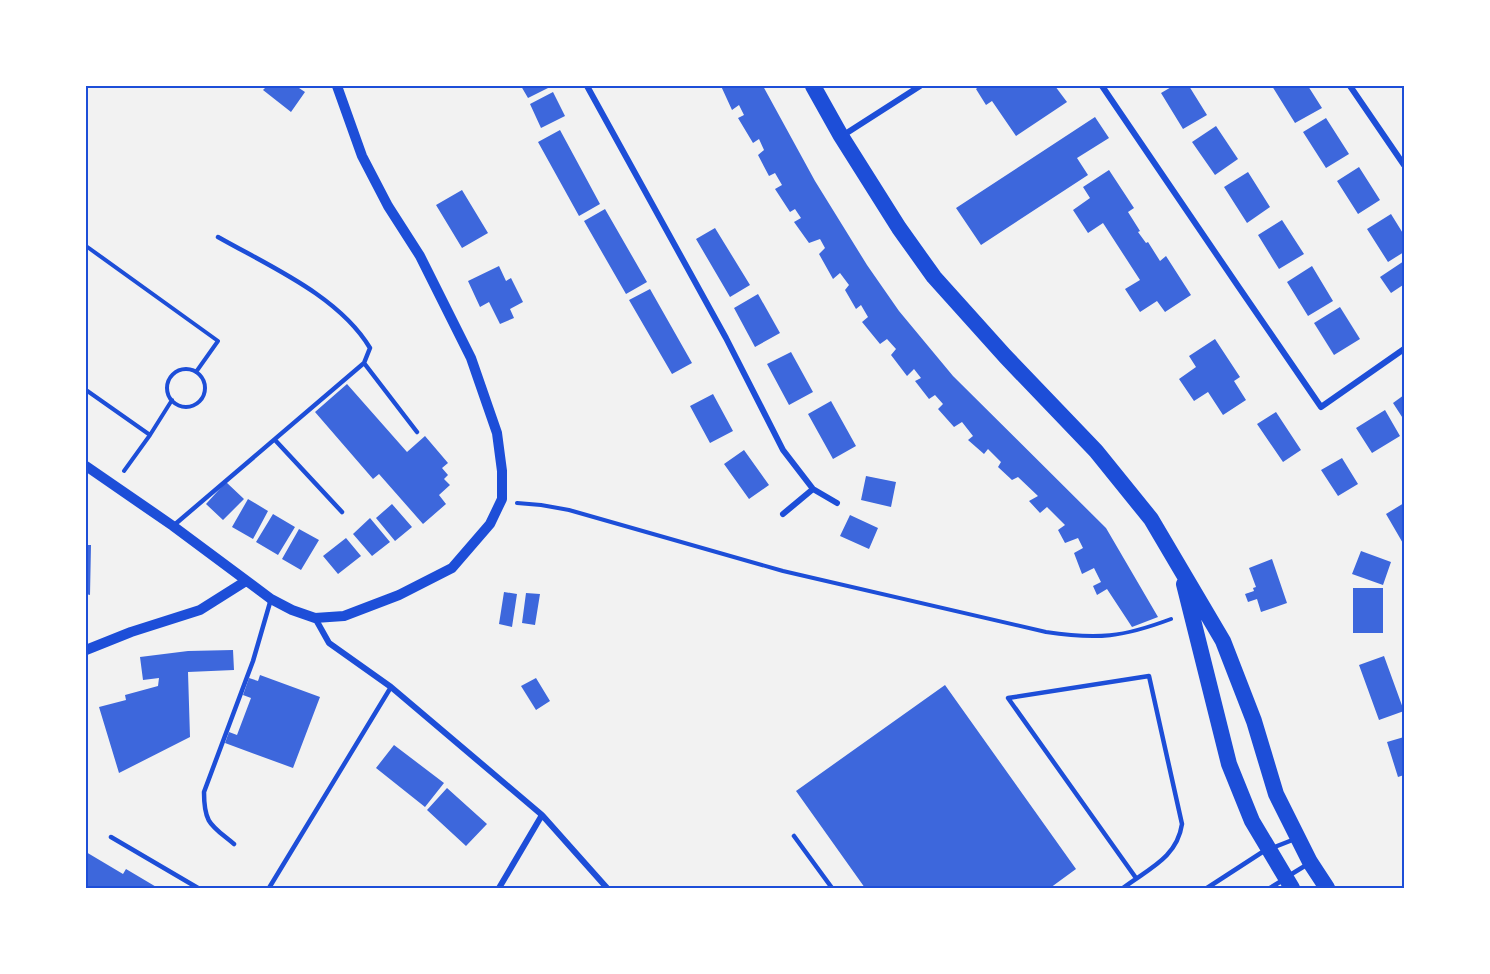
<svg xmlns="http://www.w3.org/2000/svg" width="1490" height="974" font-family="Helvetica,sans-serif">
<style>
.building{fill:#3d67dc}
.lines{fill:none;stroke-linecap:round;stroke-linejoin:round}
.path{stroke:#1d4ed8;stroke-width:4}
.service{stroke:#1d4ed8;stroke-width:4.5}
.minor{stroke:#1d4ed8;stroke-width:6}
.tertiary{stroke:#1d4ed8;stroke-width:10}
.trunk{stroke:#1d4ed8;stroke-width:16}
.neatline{fill:none;stroke:#1d4ed8;stroke-width:2}
</style>
<rect width="100%" height="100%" fill="#f2f2f2"/>
<path class="building" d="M267,86H296L305,92L291,112L263,90Z
M521,86H552L528,98Z
M721,86H763L815,181L867,265L899,311L953,376L1106,528L1158,617L1132,627L1107,589L1097,595L1093,586L1101,582L1094,568L1082,574L1074,553L1083,548L1078,538L1065,543L1058,530L1065,525L1047,507L1040,513L1029,501L1038,496L1018,477L1012,480L998,467L1001,462L988,449L984,454L968,440L973,436L962,422L954,427L938,409L943,404L935,395L929,399L915,381L921,378L914,369L907,376L891,355L896,349L887,339L880,344L862,322L868,317L861,305L856,309L845,290L849,285L840,273L833,279L819,254L825,248L820,239L809,243L794,222L801,218L795,209L790,212L775,189L782,185L775,173L769,176L758,155L764,150L759,139L753,143L738,118L744,115L739,105L732,110Z
M979,86H1055L1067,102L1016,136L992,101L986,105L976,89Z
M1173,86H1189L1207,115L1183,129L1161,93Z
M1272,86H1308L1322,108L1295,123Z
M553,92L565,116L541,128L530,104Z
M1095,117L1109,138L1077,158L1088,175L981,245L956,208Z
M1326,118L1349,154L1326,168L1303,132Z
M1216,126L1238,159L1215,175L1192,142Z
M560,130L600,204L579,216L538,142Z
M1359,167L1380,200L1358,214L1337,181Z
M1109,170L1134,208L1128,212L1140,231L1138,232L1146,243L1148,242L1160,261L1166,256L1191,295L1165,312L1157,301L1140,312L1125,289L1140,280L1103,223L1088,233L1073,210L1090,198L1083,187Z
M1248,172L1270,207L1247,223L1224,187Z
M462,190L488,233L462,248L436,205Z
M605,209L647,282L626,294L584,221Z
M1391,214L1404,235V252L1388,262L1367,229Z
M1282,220L1304,254L1279,269L1258,235Z
M715,228L750,285L730,297L696,239Z
M1404,261V287L1403,285L1391,293L1380,277Z
M499,266L506,281L511,278L523,302L510,309L514,318L500,324L489,302L480,307L468,281Z
M1312,266L1333,301L1308,316L1287,282Z
M650,289L692,363L672,374L629,300Z
M758,294L780,333L755,347L734,308Z
M1340,307L1360,339L1334,355L1314,323Z
M1215,339L1240,377L1234,381L1246,400L1223,415L1208,392L1194,401L1179,379L1196,367L1189,356Z
M791,352L813,392L789,405L767,364Z
M347,384L407,452L425,436L448,463L442,468L448,475L444,479L450,485L439,495L446,504L423,524L379,474L373,479L315,412Z
M713,394L733,431L710,443L690,406Z
M1404,395V420L1393,403Z
M831,401L856,446L833,459L808,414Z
M1385,410L1400,436L1372,453L1356,428Z
M1276,412L1301,450L1283,462L1257,424Z
M744,450L769,485L749,499L724,464Z
M1342,458L1358,484L1338,496L1321,470Z
M866,476L896,482L891,507L861,500Z
M226,482L244,499L223,520L206,504Z
M248,499L268,511L253,539L232,527Z
M1404,503V545L1386,514Z
M392,504L412,527L395,541L376,518Z
M273,514L295,527L278,555L256,542Z
M850,515L878,528L869,549L840,536Z
M370,518L390,542L372,556L353,534Z
M299,529L319,540L301,570L282,559Z
M346,538L361,556L338,574L323,556Z
M86,545H91L90,595L86,594Z
M1361,551L1391,562L1383,585L1352,574Z
M1272,559L1287,603L1261,612L1257,599L1248,602L1245,594L1254,591L1253,588L1256,587L1249,568Z
M1353,588H1383V633H1353Z
M504,592L517,594L512,627L499,624Z
M526,593L540,594L535,625L522,623Z
M233,650L234,670L188,672L190,737L119,773L99,707L126,700L125,695L158,686L159,678L143,680L140,657L188,651Z
M1384,656L1404,711L1379,720L1359,665Z
M260,675L320,697L293,768L225,743L229,732L237,735L251,698L243,695L249,678L258,681Z
M536,678L550,701L536,710L521,686Z
M945,685L1076,869L1050,888H865L796,791Z
M1404,737V775L1398,777L1387,742Z
M394,745L444,783L425,807L376,768Z
M447,788L487,824L466,846L427,810Z
M86,852L123,874L126,869L158,888H86Z"/>
<g class="lines">
<path class="path" d="M86,246L218,341L196,372
M167 388a19 19 0 1 1 38 0a19 19 0 1 1-38 0Z
M86,390L150,435L172,400
M124,471L150,435
M517,503L541,505L569,510L783,571L1046,632C1098,640 1123,637 1171,619"/>
<path class="service" d="M364,363L417,432
M275,440L342,512
M173,526L364,363L370,348C339,296 269,266 218,237
M794,836L832,888
M111,837L198,888
M234,844C211,825 204,824 204,792L253,661L271,599
M1272,848L1295,839
M1290,875L1308,864
M269,888L391,687
M1123,888C1148,869 1177,858 1182,824L1149,676L1008,698L1136,878
M1207,888L1264,851
M1270,888L1283,880"/>
<path class="minor" d="M587,86L726,338L783,450L813,489L783,514
M1102,86L1238,286L1321,407L1404,349
M1350,86L1404,165
M842,136L920,86
M813,489L837,503
M315,618L329,643L391,687L542,815L607,888
M499,888L542,815"/>
<path class="tertiary" d="M86,466L173,526L271,599L292,610L315,618L344,616L399,595L452,568L490,524L502,499V471L497,433L471,358L420,256L388,206L362,156L337,86
M86,650L131,632L200,610L246,581"/>
<path class="trunk" d="M813,86L841,136L899,228L934,277L1005,356L1096,451L1151,519L1223,641L1254,721L1276,794L1310,862L1327,888
M1184,584L1229,764L1252,821L1292,888"/>
</g>
<rect width="1490" height="974" fill="none" stroke="#ffffff" stroke-width="174"/>
<rect x="87" y="87" width="1316" height="800" class="neatline"/>
</svg>
